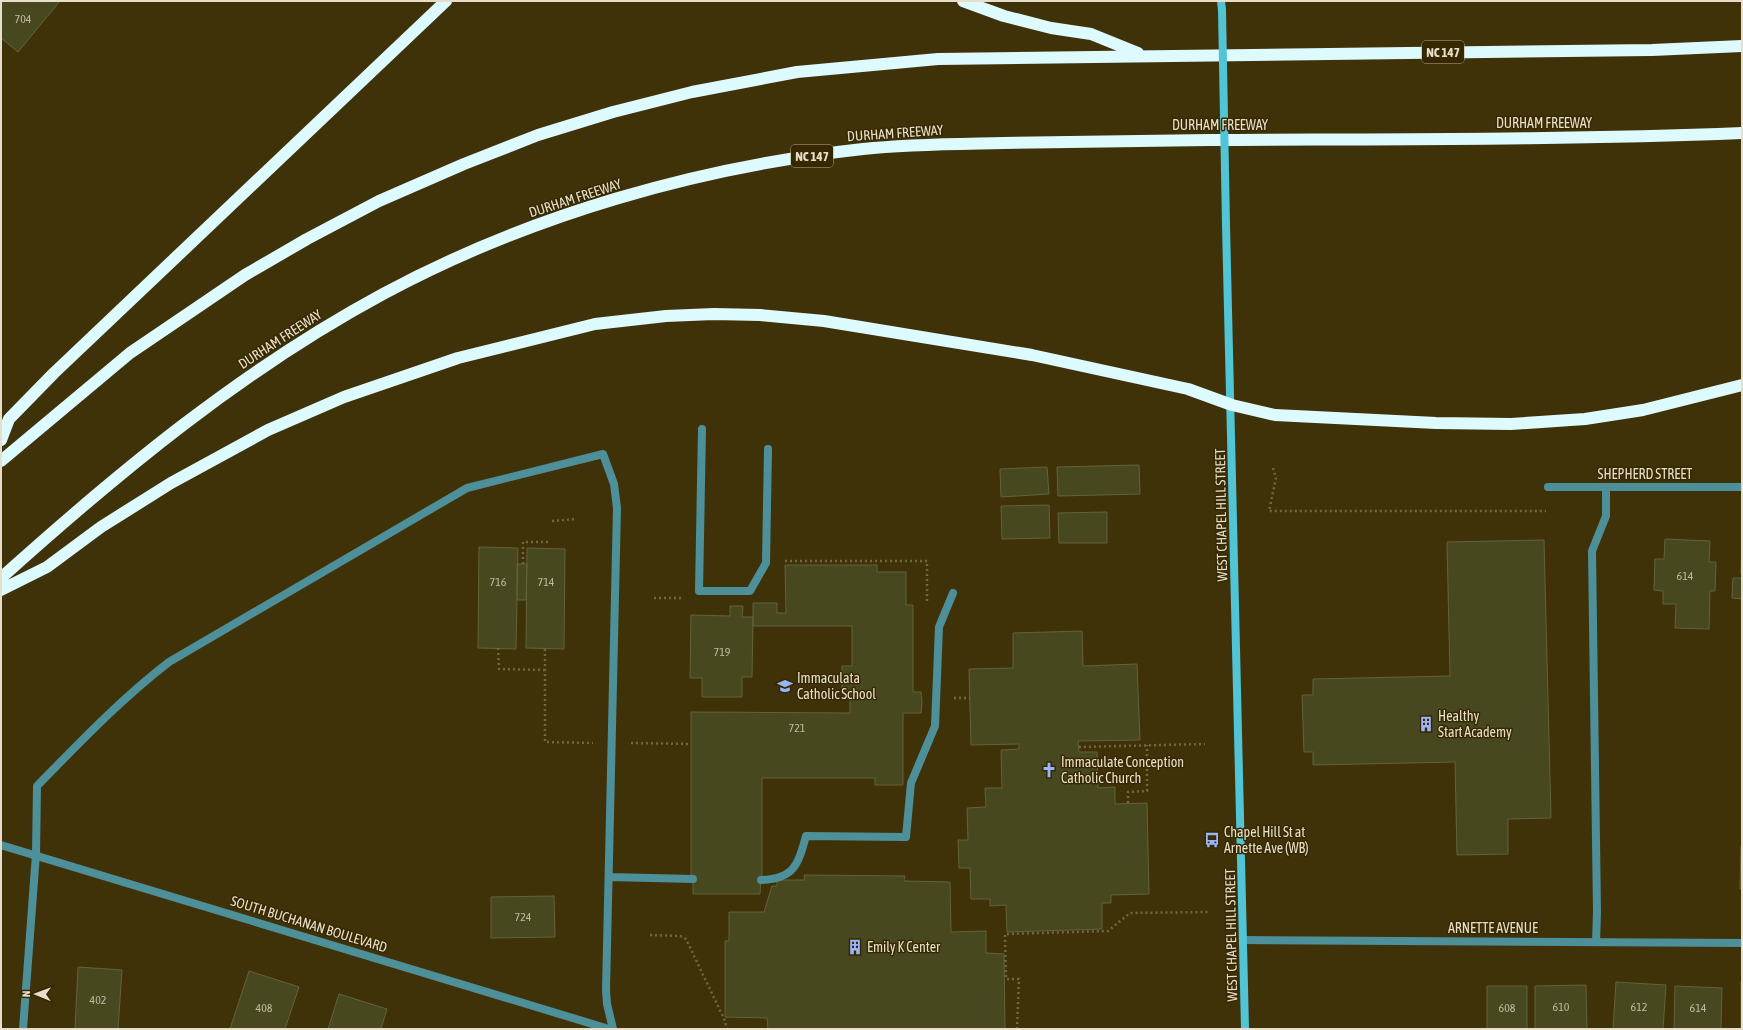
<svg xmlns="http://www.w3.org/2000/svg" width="1743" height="1030" font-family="'Asap Condensed',sans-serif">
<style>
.building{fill:#484820;stroke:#63633b}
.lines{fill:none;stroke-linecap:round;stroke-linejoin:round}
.path{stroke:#726643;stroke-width:2.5;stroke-dasharray:2 3;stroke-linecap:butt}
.service{stroke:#4d909a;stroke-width:8}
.minor{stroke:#4d909a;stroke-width:8}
.tertiary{stroke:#4d909a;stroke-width:8}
.secondary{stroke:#51c4d5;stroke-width:8}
.motorway{stroke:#ddfaff;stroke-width:12}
.secondary-bridge{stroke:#51c4d5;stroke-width:8}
.labels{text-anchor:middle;stroke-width:3;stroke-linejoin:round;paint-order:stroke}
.number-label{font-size:12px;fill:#bfb9a0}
.shield{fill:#362800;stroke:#b2a88d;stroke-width:1}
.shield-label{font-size:13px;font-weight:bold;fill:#e7dfca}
.street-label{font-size:14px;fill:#e7dfca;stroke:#362800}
.poi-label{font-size:14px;fill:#e7dfca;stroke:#362800;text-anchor:start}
</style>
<rect width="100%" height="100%" fill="#403208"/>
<path class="building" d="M1,1H60L18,52L1,38Z
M1139,465L1140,494L1058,496L1057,467Z
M1047,467L1049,494L1001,497L1000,469Z
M1049,505L1050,538L1002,539L1001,506Z
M1107,512V543H1059L1058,513Z
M1742,536V573H1741Z
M1665,539L1710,541L1709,562H1716L1715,591H1710L1709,629L1675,628L1676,604H1663V591L1654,590L1655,559H1664Z
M1544,540L1551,818L1508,819V854L1457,855L1455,762L1313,765V752H1304L1302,695H1313V679L1450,676L1447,542Z
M479,547L518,548L516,649L478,648Z
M527,548L565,549L564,649L526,648Z
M517,564H527L526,600H517Z
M785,565H877V572H906V605H913V692H921L922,702L921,713H903V785H875V778H762V876H761L760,894H693V875H691V712L850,713V691H842V666H852V626H753V603H777V613H786Z
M1733,578H1742V599L1732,598Z
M730,606H743L742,617H753L752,677H742V697H702V678H690L691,615L730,616Z
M1082,631L1083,666L1137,664L1140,740L1078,741L1079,752H1097L1098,788L1115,787V804L1147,803L1149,894L1111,895V903H1102V929L1007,932L1006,905L990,906V899H971L970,868H959L958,840H968L967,808L986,807L985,788H1002L1001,750L1019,749V744L971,745L969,669L1013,668V633Z
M1741,846H1742V889H1740Z
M804,875L905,876L904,881L950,882L951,932L986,931V953L1004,954L1005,1029H768L767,1018L725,1017V941H729V912H764L772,886H777V880H805Z
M554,896L555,937L491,938V897Z
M78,967L122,970L118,1029H75Z
M249,971L299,987L285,1029H230Z
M1741,981H1742V1029H1741Z
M1616,982L1666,985L1663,1029H1613Z
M1586,985L1587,1029H1535V986Z
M1487,986H1527V1029H1487Z
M1675,986L1722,988L1721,1029H1674Z
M339,994L387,1009L381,1029H328Z"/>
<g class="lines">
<path class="path" d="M1273,468L1276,478L1269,511H1546
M552,521L576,519
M785,561H927V602
M523,564V542H549
M654,598H682
M498,648L499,669L546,670
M545,649V742L593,743
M954,698H970
M631,743L691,744
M1079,747L1205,744
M1128,803V792L1147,791V745
M650,935L680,936L686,939L726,1023L725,1029
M1017,1029L1019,979H1006L1005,934L1108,931L1130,913L1208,912"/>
<path class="service" d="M702,429L699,591H750L766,563L768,449
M36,854L37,786C79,743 121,699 169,662L467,488L603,454L614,484L617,508L606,990L607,1004L613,1029
M609,877L693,879
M761,880C794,879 798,865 806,836L906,837L911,783L935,726L939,627L953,593
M1596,942L1597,912L1592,551L1606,516V487"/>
<path class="minor" d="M1548,487H1742
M1244,940L1742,943
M23,1029L36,854"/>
<path class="tertiary" d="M1,845L609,1029"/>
<path class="secondary" d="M1221,1L1222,10
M1226,225L1245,1029"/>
<path class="motorway" d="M963,1L1004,16L1051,28L1091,34L1138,53
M1,440L9,419L54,373L446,1
M1,461L130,353L245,275L307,239L379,201L464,164L538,135L613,112L692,92L797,72L938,59L1652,50L1742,46
M1,578C120,471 242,370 383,294C530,215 698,167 863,149C910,144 957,144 1003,143C1072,142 1141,141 1209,140C1387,139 1565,140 1742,133
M1,590L47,567L101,527L171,483L268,430L344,397L458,358L595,324L666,316L714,314L760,315L824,321L1032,355L1188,389L1232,405L1275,415L1436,423L1511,424L1585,419L1643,410L1742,385"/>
<path class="secondary-bridge" d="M1222,10L1226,225"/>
</g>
<defs>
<g id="school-bare" transform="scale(1.2)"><path d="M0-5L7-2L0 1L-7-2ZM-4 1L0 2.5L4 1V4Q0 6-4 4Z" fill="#9bb5fd" stroke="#362800" stroke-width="2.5" paint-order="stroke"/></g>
<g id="building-bare" transform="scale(1.2)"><path d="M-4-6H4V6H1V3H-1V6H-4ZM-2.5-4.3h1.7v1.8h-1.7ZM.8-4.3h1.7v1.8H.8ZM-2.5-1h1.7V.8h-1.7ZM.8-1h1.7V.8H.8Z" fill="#9bb5fd" stroke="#362800" stroke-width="2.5" paint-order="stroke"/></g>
<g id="church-bare" transform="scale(1.2)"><path d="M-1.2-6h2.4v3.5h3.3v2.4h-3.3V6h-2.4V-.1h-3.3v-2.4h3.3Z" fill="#9bb5fd" stroke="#362800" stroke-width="2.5" paint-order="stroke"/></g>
<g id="bus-bare" transform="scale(1.2)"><path d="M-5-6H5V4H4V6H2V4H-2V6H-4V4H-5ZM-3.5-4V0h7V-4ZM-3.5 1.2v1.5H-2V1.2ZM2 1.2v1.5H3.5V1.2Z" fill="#9bb5fd" stroke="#362800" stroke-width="2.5" paint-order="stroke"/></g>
</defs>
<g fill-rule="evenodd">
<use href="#school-bare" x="785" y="686"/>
<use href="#building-bare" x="1426" y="724"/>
<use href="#church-bare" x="1049" y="770"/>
<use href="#bus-bare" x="1212" y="840"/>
<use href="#building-bare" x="855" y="947"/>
</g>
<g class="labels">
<g class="number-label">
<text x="23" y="23">704</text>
<text x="1685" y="580">614</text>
<text x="498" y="586">716</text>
<text x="546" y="586">714</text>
<text x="722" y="656">719</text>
<text x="797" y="732">721</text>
<text x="523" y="921">724</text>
<text x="98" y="1004">402</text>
<text x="1561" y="1011">610</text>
<text x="1639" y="1011">612</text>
<text x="264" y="1012">408</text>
<text x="1507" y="1012">608</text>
<text x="1698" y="1012">614</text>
</g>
<g class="shield">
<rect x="1422" y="41" width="42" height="22" rx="3"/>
<rect x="791" y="145" width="42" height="22" rx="3"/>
</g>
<g class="shield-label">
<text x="1443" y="57">NC 147</text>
<text x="812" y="161">NC 147</text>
</g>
<g class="street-label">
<text x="1544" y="128">DURHAM FREEWAY</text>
<text x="1220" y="130">DURHAM FREEWAY</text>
<text transform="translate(895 133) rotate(-4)" y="5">DURHAM FREEWAY</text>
<text transform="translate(575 198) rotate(-18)" y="5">DURHAM FREEWAY</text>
<text transform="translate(280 339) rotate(-33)" y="5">DURHAM FREEWAY</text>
<text x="1645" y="479">SHEPHERD STREET</text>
<text transform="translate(1221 515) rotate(-91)" y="5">WEST CHAPEL HILL STREET</text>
<text transform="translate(309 924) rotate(17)" y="5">SOUTH BUCHANAN BOULEVARD</text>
<text x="1493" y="933">ARNETTE AVENUE</text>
<text transform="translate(1231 935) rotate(-91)" y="5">WEST CHAPEL HILL STREET</text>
</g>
<g class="poi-label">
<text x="797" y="683">Immaculata<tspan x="797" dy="16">Catholic School</tspan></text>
<text x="1438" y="721">Healthy<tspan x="1438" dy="16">Start Academy</tspan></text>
<text x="1061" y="767">Immaculate Conception<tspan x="1061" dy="16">Catholic Church</tspan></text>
<text x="1224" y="837">Chapel Hill St at<tspan x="1224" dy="16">Arnette Ave (WB)</tspan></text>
<text x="867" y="952">Emily K Center</text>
</g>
</g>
<rect width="1743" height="1030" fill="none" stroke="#e7dfca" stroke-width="4"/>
<g transform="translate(36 994) rotate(271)" stroke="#362800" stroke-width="3" paint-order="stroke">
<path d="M0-3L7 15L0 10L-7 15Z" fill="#e7dfca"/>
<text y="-6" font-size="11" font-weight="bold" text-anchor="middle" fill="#e7dfca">N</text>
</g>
</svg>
